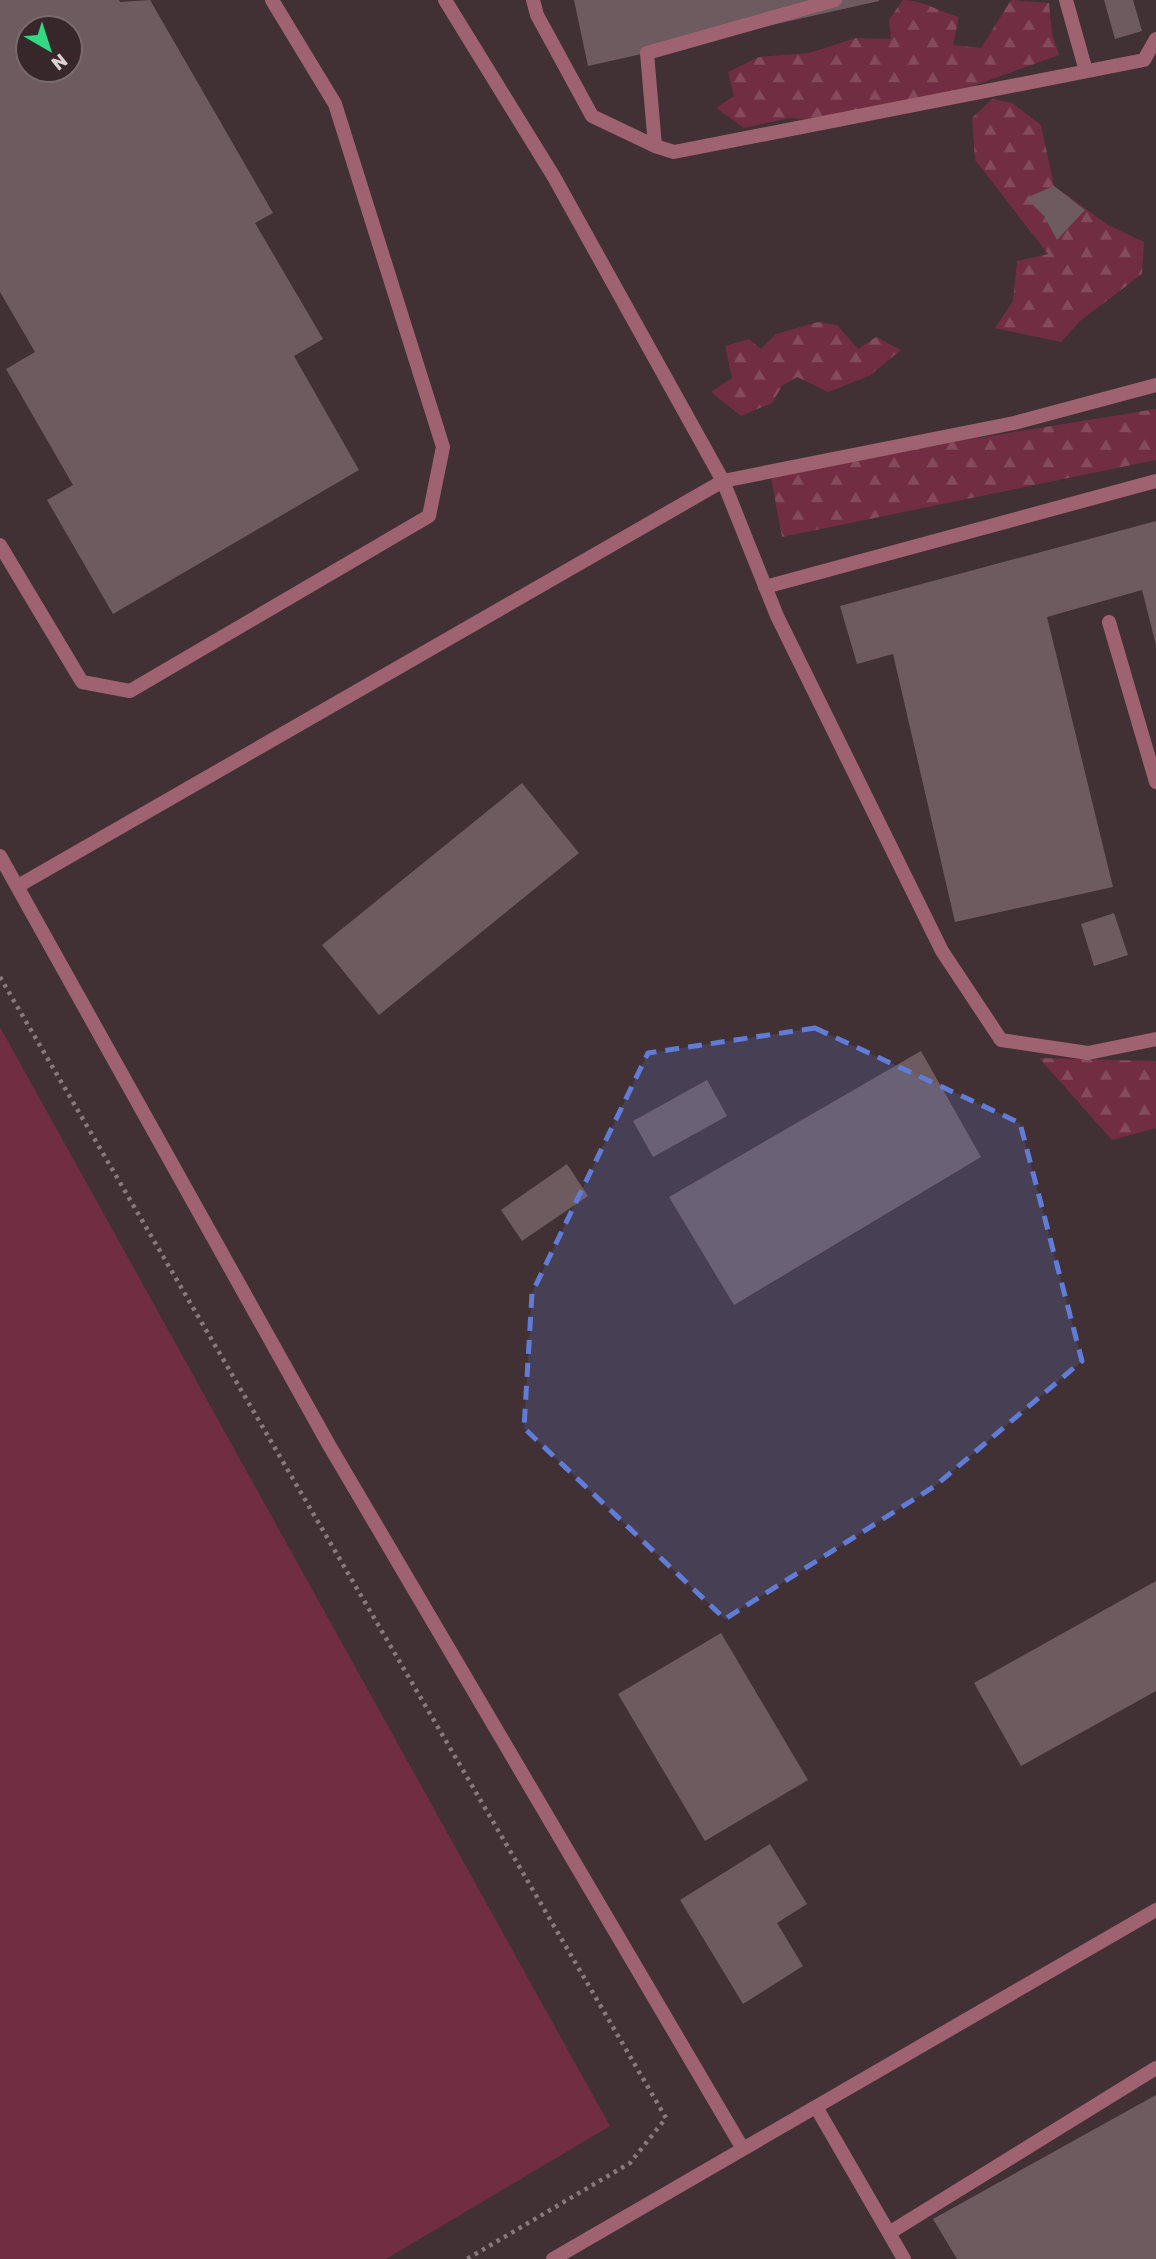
<svg xmlns="http://www.w3.org/2000/svg" width="1156" height="2259" font-family="Rubik,sans-serif">
<style>
.green{fill:#712d41}
.forest{fill:url(#forest-firs)}
.building{fill:#6d5b5f;fill-rule:evenodd}
.lines{fill:none;stroke-linecap:round;stroke-linejoin:round}
.path{stroke:#87797c;stroke-width:4.5;stroke-dasharray:3.5 5;stroke-linecap:butt}
.lane{stroke:#9f6270;stroke-width:14}
.marked{fill:#607cd6;fill-opacity:0.2;stroke:#607cd6;stroke-width:5;stroke-dasharray:14 9;stroke-linejoin:round}
</style>
<defs>
<pattern id="forest-firs" width="22" height="20" patternUnits="userSpaceOnUse" patternTransform="scale(1.75)"><rect width="22" height="20" fill="#712d41"/><path d="M5 1l3.5 6h-7zM16 11l3.5 6h-7z" fill="#854a5c"/></pattern>
</defs>
<rect width="100%" height="100%" fill="#413134"/>
<path class="green" d="M0,1027L610,2126L386,2259H0Z"/>
<path class="forest" d="M903,0C923,0 940,12 959,17L953,45L981,48L1011,0L1049,3L1052,34L1059,55L956,92L847,121L789,118L744,128L716,108L734,96L728,72L759,57L809,53L856,38L891,39L889,20Z
M992,99L1012,103L1041,125L1054,186L1108,225L1144,242L1142,274L1080,321L1061,342L995,328L1013,301L1017,261L1048,254L975,160L972,118Z
M818,322L837,325L858,349L876,337L901,350L869,376L828,392L797,377L782,386L772,403L741,416L711,392L732,378L725,346L749,339L761,349L776,334Z
M1156,409V460L782,537L770,472Z
M1039,1058L1156,1061V1128L1112,1140Z"/>
<path class="building" d="M0,0H119L120,2L150,0L273,213L255,223L323,339L294,356L359,470L113,614L47,500L73,485L6,369L35,352L0,292ZM28,28H70V70H28Z
M574,0H879V1L588,66Z
M1104,0H1133L1142,31L1115,39Z
M1054,186L1085,210L1057,240L1044,216L1026,198Z
M1156,521V645L1142,590L1047,617L1113,887L955,922L893,654L857,664L840,606Z
M522,783L579,853L379,1015L322,945Z
M1114,913L1128,955L1094,966L1081,924Z
M921,1051L981,1157L734,1305L669,1197Z
M707,1080L727,1116L653,1157L633,1121Z
M567,1164L588,1196L522,1241L501,1210Z
M1156,1581V1691L1021,1766L974,1683Z
M721,1633L808,1780L705,1841L618,1694Z
M770,1844L807,1904L777,1923L803,1966L743,2004L680,1900Z
M1156,2095V2259H957L933,2219Z"/>
<g class="lines">
<path class="path" d="M0,977L666,2118L630,2163L467,2259"/>
<path class="lane" d="M445,0L554,177L723,481L777,616L942,951L1001,1040L1088,1053L1156,1039
M533,0L537,15L592,116L655,146L674,152L1144,60L1156,39
M1066,0L1086,71
M655,146L647,53L835,0
M0,545L82,682L130,691L429,516L443,447L335,104L272,0
M765,587L1156,481
M1109,622L1156,782
M0,856L329,1445L743,2149
M18,886L723,481L1014,423L1156,385
M816,2107L904,2259
M889,2233L1156,2068
M553,2259L1156,1910"/>
</g>
<path class="marked" d="M815,1028L1020,1123L1082,1361L935,1486L725,1619L524,1428L532,1293L648,1053Z"/>
<g transform="translate(49 49) rotate(141)"><circle r="33" fill="#37272a" stroke="#796b6d" stroke-width="2"/>
<path d="M0-5L12 26L0 18L-12 26Z" fill="#33d882"/>
<text y="-10" font-size="19" font-weight="bold" text-anchor="middle" fill="#dbd0d2">N</text>
</g>
</svg>
